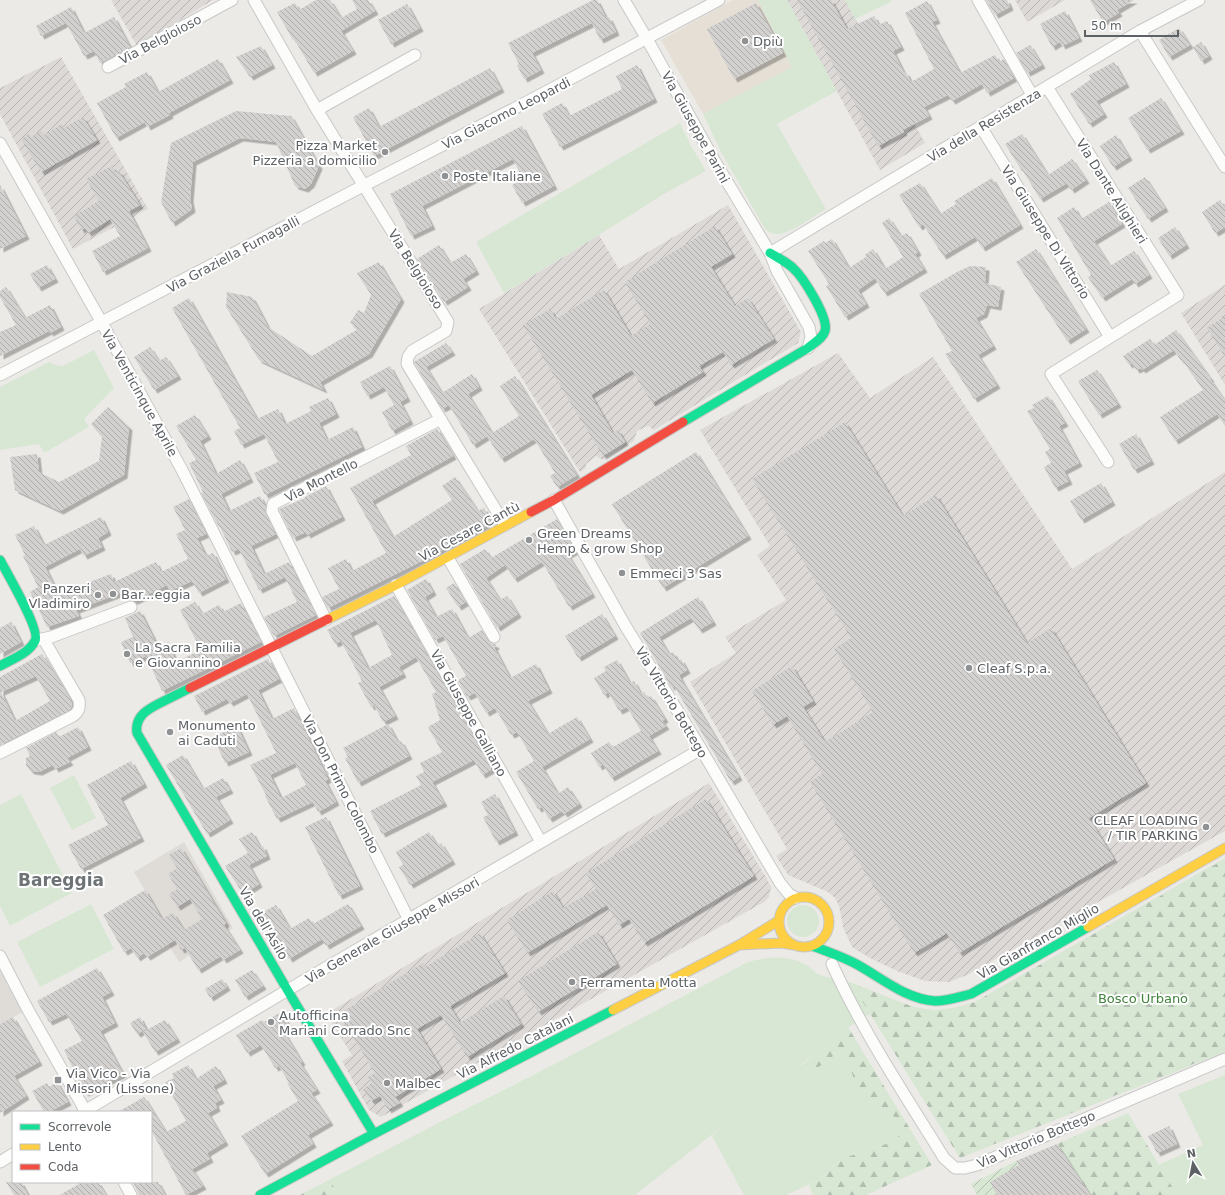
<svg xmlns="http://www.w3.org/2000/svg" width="1225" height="1195" font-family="'DejaVu Sans',sans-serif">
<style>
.commercial{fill:#e5dfd5}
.industrial{fill:url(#industrial-furrows)}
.education{fill:#dfdcd7}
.green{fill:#d8e7d4}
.forest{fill:url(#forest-firs)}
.garden{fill:url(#garden-furrows)}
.building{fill:url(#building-back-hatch);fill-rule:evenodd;filter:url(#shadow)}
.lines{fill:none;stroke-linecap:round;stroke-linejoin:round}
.street-casing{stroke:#c8c8c7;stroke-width:13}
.fast-casing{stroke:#c6c7c6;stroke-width:11}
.slow-casing{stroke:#c6c7c6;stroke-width:11}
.jam-casing{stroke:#c6c7c6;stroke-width:11}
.street{stroke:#fcfcfb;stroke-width:11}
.fast{stroke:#16e098;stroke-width:9}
.slow{stroke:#ffcf43;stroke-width:9}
.jam{stroke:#f24e42;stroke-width:9}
.poi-dot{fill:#8f9192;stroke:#fff;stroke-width:1.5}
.labels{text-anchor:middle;stroke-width:4;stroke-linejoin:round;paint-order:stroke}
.street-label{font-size:13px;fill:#5d6164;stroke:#fff}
.poi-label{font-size:13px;fill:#5d6164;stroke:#fff;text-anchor:start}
.park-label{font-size:13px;fill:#42843c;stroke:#fff}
.district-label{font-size:17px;font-weight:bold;fill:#6e7376;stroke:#fff}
</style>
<defs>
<pattern id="industrial-furrows" width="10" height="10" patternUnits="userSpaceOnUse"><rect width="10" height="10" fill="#dcd9d7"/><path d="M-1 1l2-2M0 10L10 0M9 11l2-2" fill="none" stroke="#b6b3b2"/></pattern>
<pattern id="forest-firs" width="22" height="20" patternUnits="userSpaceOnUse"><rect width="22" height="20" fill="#d8e7d4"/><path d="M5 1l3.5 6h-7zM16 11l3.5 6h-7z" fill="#b2bfb0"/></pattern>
<pattern id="garden-furrows" width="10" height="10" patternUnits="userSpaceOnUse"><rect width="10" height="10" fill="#d8e7d4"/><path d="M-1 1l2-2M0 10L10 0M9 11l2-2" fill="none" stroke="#b2bfb0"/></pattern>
<pattern id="building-back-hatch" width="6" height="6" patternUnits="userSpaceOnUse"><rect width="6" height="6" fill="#d3d1d0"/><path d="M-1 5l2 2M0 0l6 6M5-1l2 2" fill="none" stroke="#aeadac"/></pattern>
<filter id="shadow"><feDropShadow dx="3.5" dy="3.5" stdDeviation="0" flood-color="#0004"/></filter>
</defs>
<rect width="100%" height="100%" fill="#eceae7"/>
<path class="commercial" d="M733,0H758L792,67L703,114L661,40Z"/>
<path class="industrial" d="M111,0H213L137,46Z
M787,0H845L925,143L880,170Z
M1015,0H1065L1027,22Z
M61,57L148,209L73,249L0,114V88Z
M728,205L801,332L798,343L654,430L648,426L637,431L634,441L603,460L596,456L586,464V468L580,472L479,309L599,235L619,269Z
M1225,285V385L1181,313Z
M838,353L870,398L933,357L1072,569L1225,472V831L967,975L949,982L925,981L897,971L868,957L852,947L843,927L839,906L835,898L828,892L788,875L776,856L787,849L690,682L736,653L725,637L786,600L757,555L770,546L700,430Z
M709,783L767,879L771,887L769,897L764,902L381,1117L369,1110L342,1061L352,1055L326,1014Z"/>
<path class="education" d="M184,842L233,928L179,962L168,944L175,940L134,872Z
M0,967L23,1012L0,1024Z"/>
<path class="green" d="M758,0H787L837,91L777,124L826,209C814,216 789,235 777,234C772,234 769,232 765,229L721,152L703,114L792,67Z
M845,0H890L891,2L855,19Z
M680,123L690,144L706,171L664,194L599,235L504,293L476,242Z
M94,350L114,388L84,419L89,427L44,453L39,444L0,450V387L49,362L55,365L63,366Z
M74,775L96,818L72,830L50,788Z
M21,794L72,893L10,926L0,906V805Z
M1225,858V1052L960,1158L870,1014L849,1027L798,1067L826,1063L836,1053L844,1058L851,1069L854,1081L870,1102L896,1118L903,1129L895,1141L877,1147L865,1149L853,1155L840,1160L821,1179L786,1195H744L712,1136L723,1126L635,1195H300L442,1121L549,1067L748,962C769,956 787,955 807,965C811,967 813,971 816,973C824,978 843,979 852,983C879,992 905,1008 933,1010C947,1011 962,1006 975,1002Z
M91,904L114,949L40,987L17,942Z
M787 921a16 16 0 1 1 32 0a16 16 0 1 1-32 0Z
M1225,1075V1195H1177L1158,1165L1203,1145L1178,1094Z"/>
<path class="forest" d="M1225,859V1051L960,1158L851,983L916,1008L935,1010L953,1008L975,1002Z
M848,1027L932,1165L866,1195H813L809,1185L821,1179L840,1160L853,1155L865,1149L877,1147L895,1141L903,1129L896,1118L870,1102L859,1093L854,1081L851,1069L844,1058L836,1053L826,1063L812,1070L798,1068Z
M1128,1113L1177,1195H1091L1057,1144Z
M330,1180L338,1195H300Z"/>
<path class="garden" d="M1016,1161L1036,1195H977L971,1184Z"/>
<path class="building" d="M316,0H330L341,18L357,9L352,0H368L375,11L341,31L353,51L314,73L294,39L293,40L277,12L295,3L299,10Z
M593,0H597L606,18L609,17L616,32L600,40L592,23L532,53L541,70L524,79L517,65L519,64L508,43Z
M797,0H831L847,29L874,16L879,25L887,21L901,47L893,51L904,73L906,72L911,82L934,69L905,13L927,1L937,20L932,22L960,73L995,55L999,62L1004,59L1014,78L987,93L982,84L952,101L948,95L924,107L929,116L903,130L904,132L878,146Z
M986,0H1007L1010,7L995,15Z
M1090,0H1134L1117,10L1119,13L1103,22Z
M756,3L783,53L734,79L707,29Z
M407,4L420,28L391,44L378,20Z
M71,7L84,33L114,17L130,47L100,63L94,51L84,56L66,23L41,36L36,26Z
M1065,11L1079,38L1062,46L1060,42L1052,47L1040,24Z
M1179,28L1190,45L1169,57L1159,40Z
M1201,42L1209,56L1201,61L1193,47Z
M1030,45L1042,65L1027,73L1016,53Z
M261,46L272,65L250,77L236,57Z
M218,59L230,80L169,113L170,115L147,127L145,122L116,138L97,103L126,87L124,84L147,72L158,92Z
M1114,62L1126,84L1096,101L1104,114L1089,124L1070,94L1091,79L1089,75Z
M637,65L654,99L560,147L542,114L562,103L569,116L622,89L616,76Z
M490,68L501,89L374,156L353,117L369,108L379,127Z
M1161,98L1181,131L1147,150L1128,118Z
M236,111L291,116L319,166L311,184L305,189L295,186L276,142L240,138L193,162L190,199L192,209L172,223L161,202L171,143Z
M83,117L97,140L41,172L21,139L29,134L31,137L41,131L44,135L62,124L64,128Z
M522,126L554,186L522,203L512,185L523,179L513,159L422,206L432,226L411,236L390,194Z
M1022,134L1048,175L1072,159L1086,180L1071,190L1067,183L1040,199L1023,171H1022L1005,144Z
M1116,135L1129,157L1113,167L1100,146Z
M112,166L116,173L119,171L140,205L129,211L148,248L103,272L92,251L120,236L110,219L88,233L85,228L81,230L74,216L99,201L86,179Z
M1145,177L1165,208L1148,219L1128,188Z
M992,178L1020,225L982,248L975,237L943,256L923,224L919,227L899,195L920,183L940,214L956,204L954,201Z
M0,185L26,236L0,249Z
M1220,200L1225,208V227L1215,233L1202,212Z
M1109,202L1122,224L1094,241L1110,266L1134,251L1149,275L1135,284L1132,279L1102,298L1088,277L1091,275L1057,218L1074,207L1081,219Z
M889,218L901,236L907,233L918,252L915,254L924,269L884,293L875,278L858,290L866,304L845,317L826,286L829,284L808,251L824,241L825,243L832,239L849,268L866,257L865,255L873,249L885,269L903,257L882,223Z
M715,226L732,254L711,267L735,306L748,298L774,339L731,365L723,352L699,366L703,372L652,403L632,370L591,395L613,433L618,430L625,442L603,456L523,325L550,309L556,319L604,290L631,336L650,324L625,282Z
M1175,227L1186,245L1169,256L1158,238Z
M439,245L450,263L466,254L476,271L463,279L468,287L444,302L417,259Z
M1036,249L1086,329L1067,341L1016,262Z
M379,262L401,299L369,354L320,382L324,390L259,360L226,307L227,292L252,297L268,327L312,356L358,329L350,323L358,310L364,313L371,295L357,273Z
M47,265L55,279L38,288L30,274Z
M970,266L986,267L985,283L1001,287L998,307L987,305L984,314L976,318L993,346L978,355L997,385L974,399L945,354L952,351L919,294L957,272Z
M6,287L25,318L50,305L61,327L50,333L49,331L0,356V332L16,325L0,297V291Z
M189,298L257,419L278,409L285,424L311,411L309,407L328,398L336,414L319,423L327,440L353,427L362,447L265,495L254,473L278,462L264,434L241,445L234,431L240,428L172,308Z
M1225,316V357L1207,328Z
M1176,330L1211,379H1210L1225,401V426L1217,414L1175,441L1160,417L1203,390L1182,360L1181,361L1174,350L1142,370L1141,368L1136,370L1132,363L1129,365L1123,356L1150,339L1154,345Z
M446,343L452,352L426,367L442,393L472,374L479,387L468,394L492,433L519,416L500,386L515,376L577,475L557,487L550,476L555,473L534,439L501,459L487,436L489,435L473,445L449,405L442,409L414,362Z
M150,347L159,361L166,357L178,376L154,390L134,357Z
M390,366L407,398L400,402L410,421L392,431L382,412L394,405L384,387L367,396L360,382Z
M1097,370L1118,404L1099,415L1078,381Z
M1048,396L1065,423L1059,426L1079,463L1064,471L1069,481L1055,488L1044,467L1051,463L1045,452L1050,449L1027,411L1034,408L1032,405Z
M108,407L129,427L124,475L60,511L15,490L10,457L37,454L39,472L59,482L99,461L102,437L91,424Z
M195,415L208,436L200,441L216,474L240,460L250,479L221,494L229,511L260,496L266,507V514L276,534L251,546L264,574L289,562L316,615L274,636L264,617L297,602L285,577L259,590L239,549L232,552L220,527H219L201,493L203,492L189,463L196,460L176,426Z
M845,422L903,516L936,495L1027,643L1051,628L1146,783L1089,818L1114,859L959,953L947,933L914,953L810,782L822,774L787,716L773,725L752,691L792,666L813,701L803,707L825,742L873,712L834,649L851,638L752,479Z
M437,429L453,456L372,501L393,537L452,500L442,486L455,477L478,511L484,508L492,523L422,561L328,608L322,597L339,589L328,568L346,559L352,571L386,553L350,488L411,455L406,446Z
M1136,434L1151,461L1134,470L1119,444Z
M696,452L748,536L663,588L612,504Z
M1101,483L1112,502L1081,520L1070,501Z
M326,486L342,517L307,535L306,532L293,538L279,509L305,498V497Z
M189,499L206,534L197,538L206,556L213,553L226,579L199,593L192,581L170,591L167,585L135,601L130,600L126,591L76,610L79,616L47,627L30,592L38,587L23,556L25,555L15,535L34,526L44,545L101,517L108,532L98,538L102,547L84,556L80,549L45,567L58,594L111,574L114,582L156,562L161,572L188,559L176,534L185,530L173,507Z
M557,519L575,551L568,555L592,594L569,607L542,562L514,579L505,565L486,578L500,600L507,596L518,614L497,628L460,564L485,549L491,558Z
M426,579L433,592L425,597L436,617L452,609L468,638L482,630L488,641L491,643L495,644L496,646L494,647L510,678L536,664L549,690L528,701L548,734L577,717L590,739L542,767L558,794L568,787L579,804L564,814L562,811L549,819L542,807L538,809L516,772L534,761L517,732L511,735L495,708L486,713L475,693L467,697L458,680L466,676L443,636L435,640L407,590Z
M454,583L466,602L458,607L446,588Z
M394,596L491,768V770L482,775L474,760L432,782L444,803L382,834L370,811L421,785L416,776L424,772L420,763L442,752L428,727L440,720L432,694L436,692L416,657L399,667L403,674L379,687L395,716L383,722L374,705L371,707L358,683L362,681L341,641L335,644L327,630ZM376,620L392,655L368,668L350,633Z
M698,597L713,622L699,630L691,618L659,637L669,654L673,652L678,661L681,659L687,670L679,675L682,681L739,777L731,782L674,686L671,687L640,633Z
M195,602L202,614L219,605L223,612L241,603L261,642L162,691L146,656L130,663L121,642L133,637L125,618L140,611L158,647L168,642L176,662L201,650L180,610Z
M602,614L615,636L578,658L565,636Z
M11,622L21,642L0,654V628Z
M42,654L69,697L72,704V707L68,711L0,745V677ZM36,676L50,701L15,721L1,692Z
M268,659L279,679L258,690L272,719L294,708L328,779L325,781L336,802L318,812L313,802L277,819L265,796L266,795L250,765L276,753L247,694L230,703L227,699L202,712L194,696ZM295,763L306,785L281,798L270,775Z
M617,660L630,683L634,681L641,694L644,692L648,698L651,696L665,719L662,721L666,726L649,736L658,751L611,778L603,764L599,767L591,753L609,742L613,747L641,731L627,707L619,711L608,692L604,695L594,678L606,671L604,667Z
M388,724L398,742L401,741L409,756L358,783L345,758L348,757L343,748Z
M237,726L249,752L225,763L213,737Z
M78,727L88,747L67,758L70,762L55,769L53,765L39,772L31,771L26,766V758L30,756L26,748L56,732L59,737Z
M183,755L203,789L223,778L230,790L216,797L230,820L207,834L166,765Z
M131,761L144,784L120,798L141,838L81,869L68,845L108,825L87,785Z
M495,794L515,832L496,842L483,817L488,815L481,802Z
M706,799L754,876L644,943L629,919L619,925L607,905L527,953L507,920L553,891L563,908L596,889L586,873Z
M326,817L360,886L339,896L305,827Z
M252,832L260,847L263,846L267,856L249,865L259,884L243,894L225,866L248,853L239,839Z
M429,832L437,845L441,843L452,861L410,885L399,867L403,865L396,852Z
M181,848L226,923L224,925L240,950L223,960L221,956L198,970L185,948L181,950L175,940L147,957L144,953L137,958L131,948L124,952L103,915L145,890L162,919L173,913L184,930L202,919L190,899L177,907L169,894L177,889L168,874L177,868L169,855Z
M348,904L361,926L326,946L322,939L289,959L271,929L267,931L258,915L276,905L290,929L309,918L313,924Z
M598,932L617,964L538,1012L518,981Z
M480,933L505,973L450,1006L460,1023L504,996L521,1024L467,1057L441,1015L417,1029L441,1069L395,1097L400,1103L388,1110L380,1096L371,1101L363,1089L372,1083L368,1077L375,1073L339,1014L423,963L425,967Z
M97,968L111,992L102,997L115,1023L100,1031L123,1074L85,1093L64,1050L82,1041L66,1014L49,1022L37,1001Z
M252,970L263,986L245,997L235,980Z
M222,979L227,987L210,998L205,989Z
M281,1012L291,1028L284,1032L302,1062L300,1063L317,1090L311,1093L330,1122L308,1135L313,1144L265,1174L241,1136L298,1101L287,1083H289L279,1066L275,1068L261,1045L247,1053L236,1035L262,1020L264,1022Z
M13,1017L39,1062L14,1076L26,1096L0,1113V1024Z
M140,1017L146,1029L137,1034L130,1023Z
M165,1020L177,1039L155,1052L143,1032Z
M188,1065L196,1079L216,1066L224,1080L213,1086L221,1100L215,1103L217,1108L208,1113L225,1142L207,1153L210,1159L192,1169L203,1186L186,1195L151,1130V1112H118L144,1097L166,1132L186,1121L165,1082L174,1078L172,1074Z
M57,1082L68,1102L49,1112H44L32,1091L47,1083L49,1087Z
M1169,1126L1177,1144L1157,1153L1148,1136Z
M1057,1144L1090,1195H997L990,1182L1019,1165L1016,1161Z
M6,1182H21L28,1195H14Z
M82,1182H98L106,1195H60Z
M133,1182H158L165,1195H139Z"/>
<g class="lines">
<g class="street-casing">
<path id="street" d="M254,0L317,110L364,186L448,322L446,331L412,351L408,357L407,364L505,525
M624,0L647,39L714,160L770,253L777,271L809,327L811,337L808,348
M978,0L1032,95
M1140,31L1225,167
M108,67L232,0
M1047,87L1178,295L1051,374L1108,462
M317,110L415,55
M981,127L1110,337
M0,143L102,323L182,470L409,920
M770,253L1140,31L1199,0
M0,375L359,188L523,104L719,0
M554,500L626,627L701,749L780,883L789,894L796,898
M448,558L494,637
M396,585L541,842
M326,620L272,511L273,504L441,419
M37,640L51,637L131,607
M0,753L71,717C79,713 80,708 79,700L44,640
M0,956L27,1008L86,1112
M832,964C863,1032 905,1095 944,1158L955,1168H965L977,1165L1225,1059
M83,1112L303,981L701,749
M0,1162L13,1154
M124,1182L131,1195"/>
</g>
<g class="fast-casing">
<path id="fast" d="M683,422L808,348C814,343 823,338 825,331C829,318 803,277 793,268C787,262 778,258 770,253
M0,560C7,573 41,631 35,641C28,654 12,659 0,666
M190,688C182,692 174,696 166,700C152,707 134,714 137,733L288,991L374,1134
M813,946C828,952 844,957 858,965C883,979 906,999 935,1001C947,1001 959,997 971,994L1088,927
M260,1195L364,1139L613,1010"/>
</g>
<g class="slow-casing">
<path id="slow" d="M328,619L396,585L531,512
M779 922a25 25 0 1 1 50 0a25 25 0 1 1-50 0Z
M1088,927L1225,848
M740,945L781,943L794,945
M613,1010L739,945L778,921"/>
</g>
<g class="jam-casing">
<path id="jam" d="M531,512L554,500L683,422
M190,688L328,619"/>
</g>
<use href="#street" class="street"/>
<use href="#fast" class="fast"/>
<use href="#slow" class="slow"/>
<use href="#jam" class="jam"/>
</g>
<g class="poi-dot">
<circle cx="745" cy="41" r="4"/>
<circle cx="385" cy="152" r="4"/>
<circle cx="445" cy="176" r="4"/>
<circle cx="529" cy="540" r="4"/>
<circle cx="622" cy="573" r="4"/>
<circle cx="113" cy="594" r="4"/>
<circle cx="98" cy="595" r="4"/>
<circle cx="127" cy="654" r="4"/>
<circle cx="969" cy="668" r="4"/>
<circle cx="170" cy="732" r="4"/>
<circle cx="1206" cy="827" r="4"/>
<circle cx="572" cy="982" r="4"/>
<circle cx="271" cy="1022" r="4"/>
<rect x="54" y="1076" width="8" height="8" rx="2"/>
<circle cx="387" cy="1083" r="4"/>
</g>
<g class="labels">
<g class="street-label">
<text transform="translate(160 39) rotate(-28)" y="5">Via Belgioioso</text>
<text transform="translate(506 113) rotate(-27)" y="5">Via Giacomo Leopardi</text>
<text transform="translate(984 125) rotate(-31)" y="5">Via della Resistenza</text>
<text transform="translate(696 127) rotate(61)" y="5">Via Giuseppe Parini</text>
<text transform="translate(1112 191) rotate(58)" y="5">Via Dante Alighieri</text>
<text transform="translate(1046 232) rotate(58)" y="5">Via Giuseppe Di Vittorio</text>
<text transform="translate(233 254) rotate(-28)" y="5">Via Graziella Fumagalli</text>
<text transform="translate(416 269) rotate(58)" y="5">Via Belgioioso</text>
<text transform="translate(140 393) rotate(61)" y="5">Via Venticinque Aprile</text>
<text transform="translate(321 480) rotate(-27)" y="5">Via Montello</text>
<text transform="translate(469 531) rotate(-28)" y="5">Via Cesare Cantù</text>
<text transform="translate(672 702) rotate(59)" y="5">Via Vittorio Bottego</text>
<text transform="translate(469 713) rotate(61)" y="5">Via Giuseppe Galliano</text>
<text transform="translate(341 784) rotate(63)" y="5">Via Don Primo Colombo</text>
<text transform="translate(264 923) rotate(59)" y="5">Via dell'Asilo</text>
<text transform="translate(392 930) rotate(-30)" y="5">Via Generale Giuseppe Missori</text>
<text transform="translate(1038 941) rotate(-30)" y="5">Via Gianfranco Miglio</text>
<text transform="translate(515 1046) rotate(-27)" y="5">Via Alfredo Catalani</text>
<text transform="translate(1036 1139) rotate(-23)" y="5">Via Vittorio Bottego</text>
</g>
<g class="poi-label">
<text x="753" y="46">Dpiù</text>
<text x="377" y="150" text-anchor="end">Pizza Market<tspan x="377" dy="15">Pizzeria a domicilio</tspan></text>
<text x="453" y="181">Poste Italiane</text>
<text x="537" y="538">Green Dreams<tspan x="537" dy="15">Hemp &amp; grow Shop</tspan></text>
<text x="630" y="578">Emmeci 3 Sas</text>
<text x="90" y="593" text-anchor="end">Panzeri<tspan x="90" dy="15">Vladimiro</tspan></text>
<text x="121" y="599">Bar...eggia</text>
<text x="135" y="652">La Sacra Familia<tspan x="135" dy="15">e Giovannino</tspan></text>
<text x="977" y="673">Cleaf S.p.a.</text>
<text x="178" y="730">Monumento<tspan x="178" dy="15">ai Caduti</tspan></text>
<text x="1198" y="825" text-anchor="end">CLEAF LOADING<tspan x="1198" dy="15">/ TIR PARKING</tspan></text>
<text x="580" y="987">Ferramenta Motta</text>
<text x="279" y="1020">Autofficina<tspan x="279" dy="15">Mariani Corrado Snc</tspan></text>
<text x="66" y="1078">Via Vico - Via<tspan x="66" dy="15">Missori (Lissone)</tspan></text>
<text x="395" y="1088">Malbec</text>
</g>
<g class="park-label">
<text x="1143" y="1003">Bosco Urbano</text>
</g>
<g class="district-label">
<text x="61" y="886">Bareggia</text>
</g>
</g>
<rect x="12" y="1111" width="140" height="72" fill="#ffffff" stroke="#bec0c1"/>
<rect x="20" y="1124" width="20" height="6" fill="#16e098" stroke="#bec0c1"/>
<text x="48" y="1131" font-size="12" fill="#5d6164">Scorrevole</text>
<rect x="20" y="1144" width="20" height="6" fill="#ffcf43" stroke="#bec0c1"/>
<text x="48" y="1151" font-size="12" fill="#5d6164">Lento</text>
<rect x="20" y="1164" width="20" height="6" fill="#f24e42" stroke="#bec0c1"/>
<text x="48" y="1171" font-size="12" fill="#5d6164">Coda</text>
<g transform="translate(1193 1163) rotate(350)" stroke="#ffffff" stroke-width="3" paint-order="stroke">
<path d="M0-3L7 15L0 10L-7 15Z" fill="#5d6164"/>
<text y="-6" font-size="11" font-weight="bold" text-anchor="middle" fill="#5d6164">N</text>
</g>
<path d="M1085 30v6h93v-6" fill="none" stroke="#5d6164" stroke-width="2"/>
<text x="1091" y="30" font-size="12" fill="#5d6164" stroke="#ffffff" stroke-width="3" paint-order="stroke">50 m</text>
</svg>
